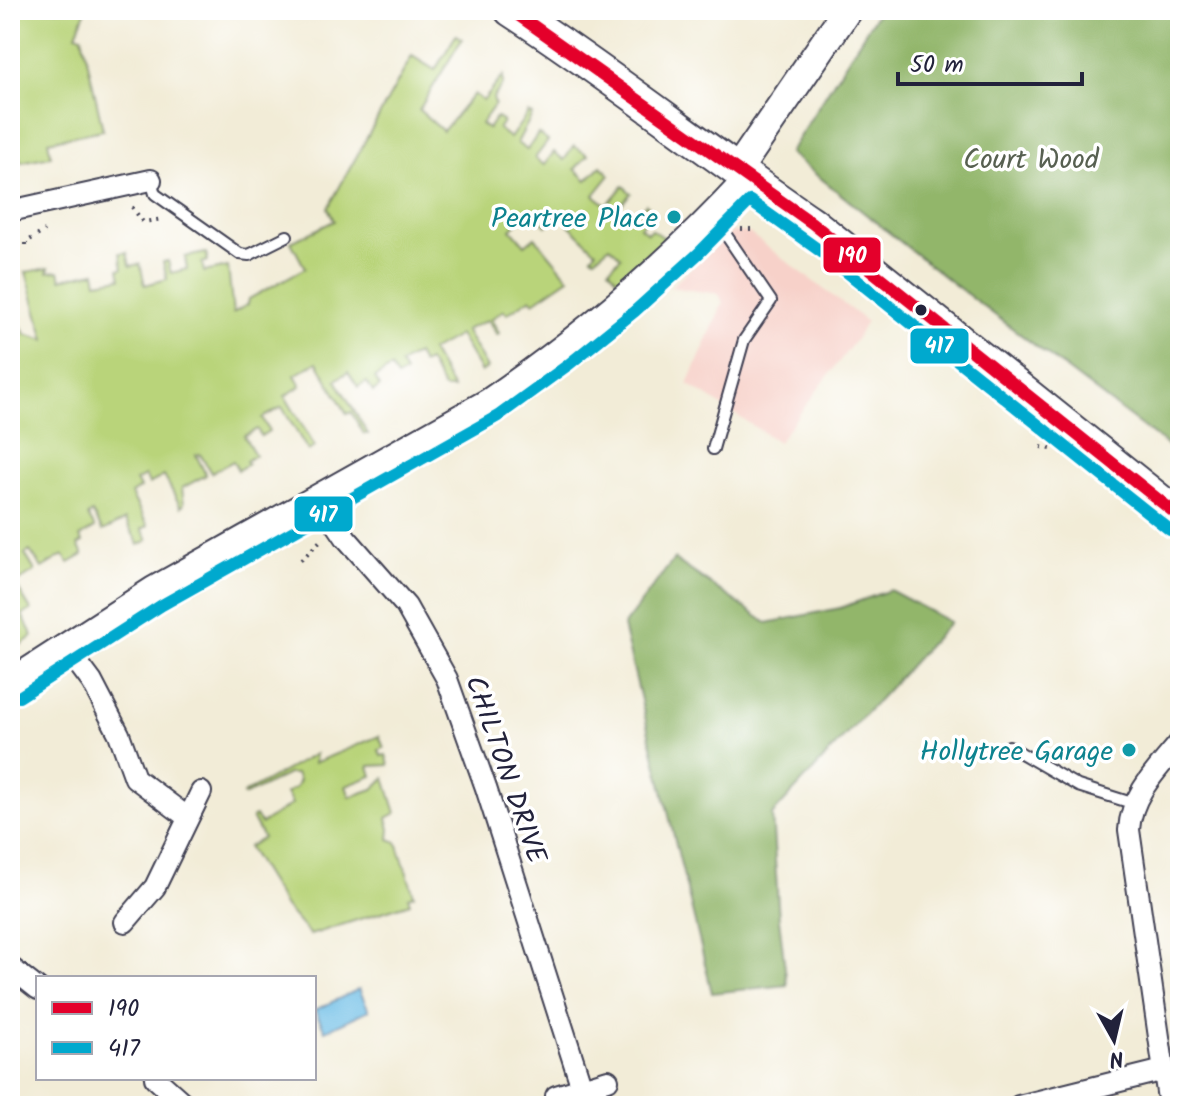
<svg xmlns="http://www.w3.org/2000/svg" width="1190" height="1116" font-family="Kalam,sans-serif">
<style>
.built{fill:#f7d1c9}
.green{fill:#b9d47a;stroke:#6e7b5a;stroke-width:2}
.forest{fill:#92b66a;stroke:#5a6c52;stroke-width:2}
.water{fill:#69bce5;stroke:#466f90;stroke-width:2}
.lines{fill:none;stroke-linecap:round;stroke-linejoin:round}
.lane-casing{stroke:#414052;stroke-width:14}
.street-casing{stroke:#414052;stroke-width:24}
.secondary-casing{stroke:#414052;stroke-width:32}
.primary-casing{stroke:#414052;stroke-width:36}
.path{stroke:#414052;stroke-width:4;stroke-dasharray:2 6;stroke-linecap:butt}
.lane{stroke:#fff;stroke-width:10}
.street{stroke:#fff;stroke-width:20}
.secondary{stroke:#fff;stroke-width:28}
.primary{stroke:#fff;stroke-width:32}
.bus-1-casing{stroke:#fff;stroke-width:18}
.bus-2-casing{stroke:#fff;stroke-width:18}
.bus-1{stroke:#e4002b;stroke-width:12}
.bus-2{stroke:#00a9ce;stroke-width:12}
.culture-dot{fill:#0f9aa8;stroke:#fff;stroke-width:3}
.bus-dot{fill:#22223b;stroke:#fff;stroke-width:3}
.labels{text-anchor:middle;stroke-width:7;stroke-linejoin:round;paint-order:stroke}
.park-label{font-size:28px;fill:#576051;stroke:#fff}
.culture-label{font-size:28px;fill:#0d838f;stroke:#fff;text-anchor:end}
.street-label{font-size:28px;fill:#22223b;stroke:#fff}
.line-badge{stroke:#fff;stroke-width:3}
.badge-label{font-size:22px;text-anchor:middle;font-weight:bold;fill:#fff}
</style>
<rect width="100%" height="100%" fill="#fff"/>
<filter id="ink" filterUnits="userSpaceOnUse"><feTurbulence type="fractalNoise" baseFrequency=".0125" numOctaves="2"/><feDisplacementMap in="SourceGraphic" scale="16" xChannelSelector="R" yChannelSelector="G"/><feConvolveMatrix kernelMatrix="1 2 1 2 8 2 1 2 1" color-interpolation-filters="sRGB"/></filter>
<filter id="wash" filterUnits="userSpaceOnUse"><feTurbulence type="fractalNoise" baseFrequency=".006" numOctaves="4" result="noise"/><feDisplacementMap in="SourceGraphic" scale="32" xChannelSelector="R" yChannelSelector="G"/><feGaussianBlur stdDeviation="1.8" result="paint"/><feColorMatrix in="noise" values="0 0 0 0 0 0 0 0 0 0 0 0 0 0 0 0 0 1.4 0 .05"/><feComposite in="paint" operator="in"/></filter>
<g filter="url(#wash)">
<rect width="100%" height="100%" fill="#f2ecd7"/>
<path class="built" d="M736,232L749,233L866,321L857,338L778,442L688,384L723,303L719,294L670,287L729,233Z"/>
<path class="green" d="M10,10H86L76,34L82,36L103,130L48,141L51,156L21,162L10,130Z
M456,35L462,39L419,110L443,131L474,94L483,101L503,76V84L493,98L495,104L481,124L488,129L496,117L503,122L498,129L510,138L528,113L532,115L517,143L527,150L538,134L548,141L535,158L544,165L554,152L564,160L574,146L588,155L575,169L587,180L601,166L610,175L594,195L607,205L623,186L631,193L618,208L632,220L646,204L654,211L640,227L647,233L651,229L669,241L620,282L609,269L621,257L610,246L595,258L592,256L596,251L569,225L572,222L563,212L546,226L532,209L511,229L525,245L535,237L569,278L534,302L531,298L507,314L504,310L491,319L499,333L497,335L488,320L465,330L487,368L481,372L459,335L431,351L453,389H444L428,361L422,364L417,354L400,364L405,373L397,377L391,368L375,378L380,387L373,392L367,382L358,387L348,372L336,380L368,434H364L351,412L347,414L317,362L295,375L301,386L285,396L315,447L308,451L282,407L262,418L269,431L261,436L257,429L244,436L255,455L246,461L248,464L238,470L233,461L211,473L200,454L196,455L206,475L182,488L184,504L181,507L164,476L149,484L145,476L136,481L140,488L131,494L148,526L142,529L148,540L139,545L125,520L103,531L92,513L88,516L95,528L80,537L83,542L78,545L83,555L69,563L63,555L42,568L30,551L25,554L35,571L15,584L31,610L22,615L33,636L12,651L10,303L25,334L45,340L26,272L49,268L48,272L59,271L61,279L95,272L97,282L121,278L119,269L123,268L120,253L127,252L130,266L140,264L145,285L167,279L163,262L168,261L171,273L187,269L185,257L206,253L208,261L202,263L204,272L228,267L233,313L248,304L249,299L305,268L291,242L334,221L328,208L412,56L435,70Z
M379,736L384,748L379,750L381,756L386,755L389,765L369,766L372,776L346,786L350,797L373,789L385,778L396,813L387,818L390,829L389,839L397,842L414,895L408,897L410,903L310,935L285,907L248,847L263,838L252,818L255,816L261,824L292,804L286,793L296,787L299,780L296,774H288L244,796L243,794L315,754L314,763Z"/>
<path class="forest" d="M879,10H1180V455L951,282L789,153Z
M674,559L767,623L840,608L890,590L950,622L772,815L779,919L787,985L712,993L623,626Z"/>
<path class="water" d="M359,989L369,1010L325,1031L315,1010Z"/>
</g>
<g filter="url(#ink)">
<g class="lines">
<g class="lane-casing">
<path id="lane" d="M151,180L155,194L240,254L249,255L287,236
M711,220L724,232L771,301L744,340L713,449
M1009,746L1078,786L1135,804"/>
</g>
<g class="street-casing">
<path id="street" d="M10,211L151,180
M320,500L346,538L406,606L447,679L486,788L582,1088
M66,647L92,682L119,734L135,778L187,817
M125,922L155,887L201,792
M10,967L38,989
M155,1078L182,1102
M556,1096L608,1080
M1019,1106L1164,1070
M1169,1106L1129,830C1131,794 1159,768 1180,742"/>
</g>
<g class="secondary-casing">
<path id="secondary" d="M736,172L847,10
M10,684L154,591L489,403C584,338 670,265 748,180"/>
</g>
<g class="primary-casing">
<path id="primary" d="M511,10C614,77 710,154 812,223L1180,517"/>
</g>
<path class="path" d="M132,207L143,222L163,219
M741,229H752
M26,245V242L45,231
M1041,447L1051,449
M301,560L322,539"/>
<use href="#lane" class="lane"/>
<use href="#street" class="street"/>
<use href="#secondary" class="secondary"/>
<use href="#primary" class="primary"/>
<g class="bus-1-casing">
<path id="bus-1" d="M511,10L812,223L1180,517"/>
</g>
<g class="bus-2-casing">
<path id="bus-2" d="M19,697L162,605L498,416L568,365L635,311L699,253L750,201L823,253L1170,530"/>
</g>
<use href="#bus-1" class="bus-1"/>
<use href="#bus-2" class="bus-2"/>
</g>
</g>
<g class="culture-dot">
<circle cx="674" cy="217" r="8"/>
<circle cx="1129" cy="750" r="8"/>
</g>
<circle class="bus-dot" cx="921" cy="310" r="7"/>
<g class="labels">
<g class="park-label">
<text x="1031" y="168">Court Wood</text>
</g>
<g class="culture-label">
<text x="658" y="227">Peartree Place</text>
<text x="1113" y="760">Hollytree Garage</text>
</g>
<g class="street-label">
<text transform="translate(507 769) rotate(71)" y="10">CHILTON DRIVE</text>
</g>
</g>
<g class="line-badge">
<rect x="822" y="236" width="60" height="38" rx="8" fill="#e4002b"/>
<rect x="909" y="327" width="61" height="38" rx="8" fill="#00a9ce"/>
<rect x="293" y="495" width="61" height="38" rx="8" fill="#00a9ce"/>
</g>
<g class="badge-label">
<text x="852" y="263">190</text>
<text x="939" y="353">417</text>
<text x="323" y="522">417</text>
</g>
<rect width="1190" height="1116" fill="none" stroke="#fff" stroke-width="40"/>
<rect x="36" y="976" width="280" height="104" fill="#ffffff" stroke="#a7a7b1" stroke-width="2"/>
<rect x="52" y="1002" width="40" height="12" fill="#e4002b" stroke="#a7a7b1" stroke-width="2"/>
<text x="108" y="1016" font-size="24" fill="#22223b">190</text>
<rect x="52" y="1042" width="40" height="12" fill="#00a9ce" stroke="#a7a7b1" stroke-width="2"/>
<text x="108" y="1056" font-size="24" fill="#22223b">417</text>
<g transform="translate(1114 1040) rotate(172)" stroke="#ffffff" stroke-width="6" paint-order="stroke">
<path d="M0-6L14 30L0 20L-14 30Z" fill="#22223b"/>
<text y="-12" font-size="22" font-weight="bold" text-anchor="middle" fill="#22223b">N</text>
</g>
<path d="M898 72v12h184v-12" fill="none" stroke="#22223b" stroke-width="4"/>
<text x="910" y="72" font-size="24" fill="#22223b" stroke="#ffffff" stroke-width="6" paint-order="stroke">50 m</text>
</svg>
